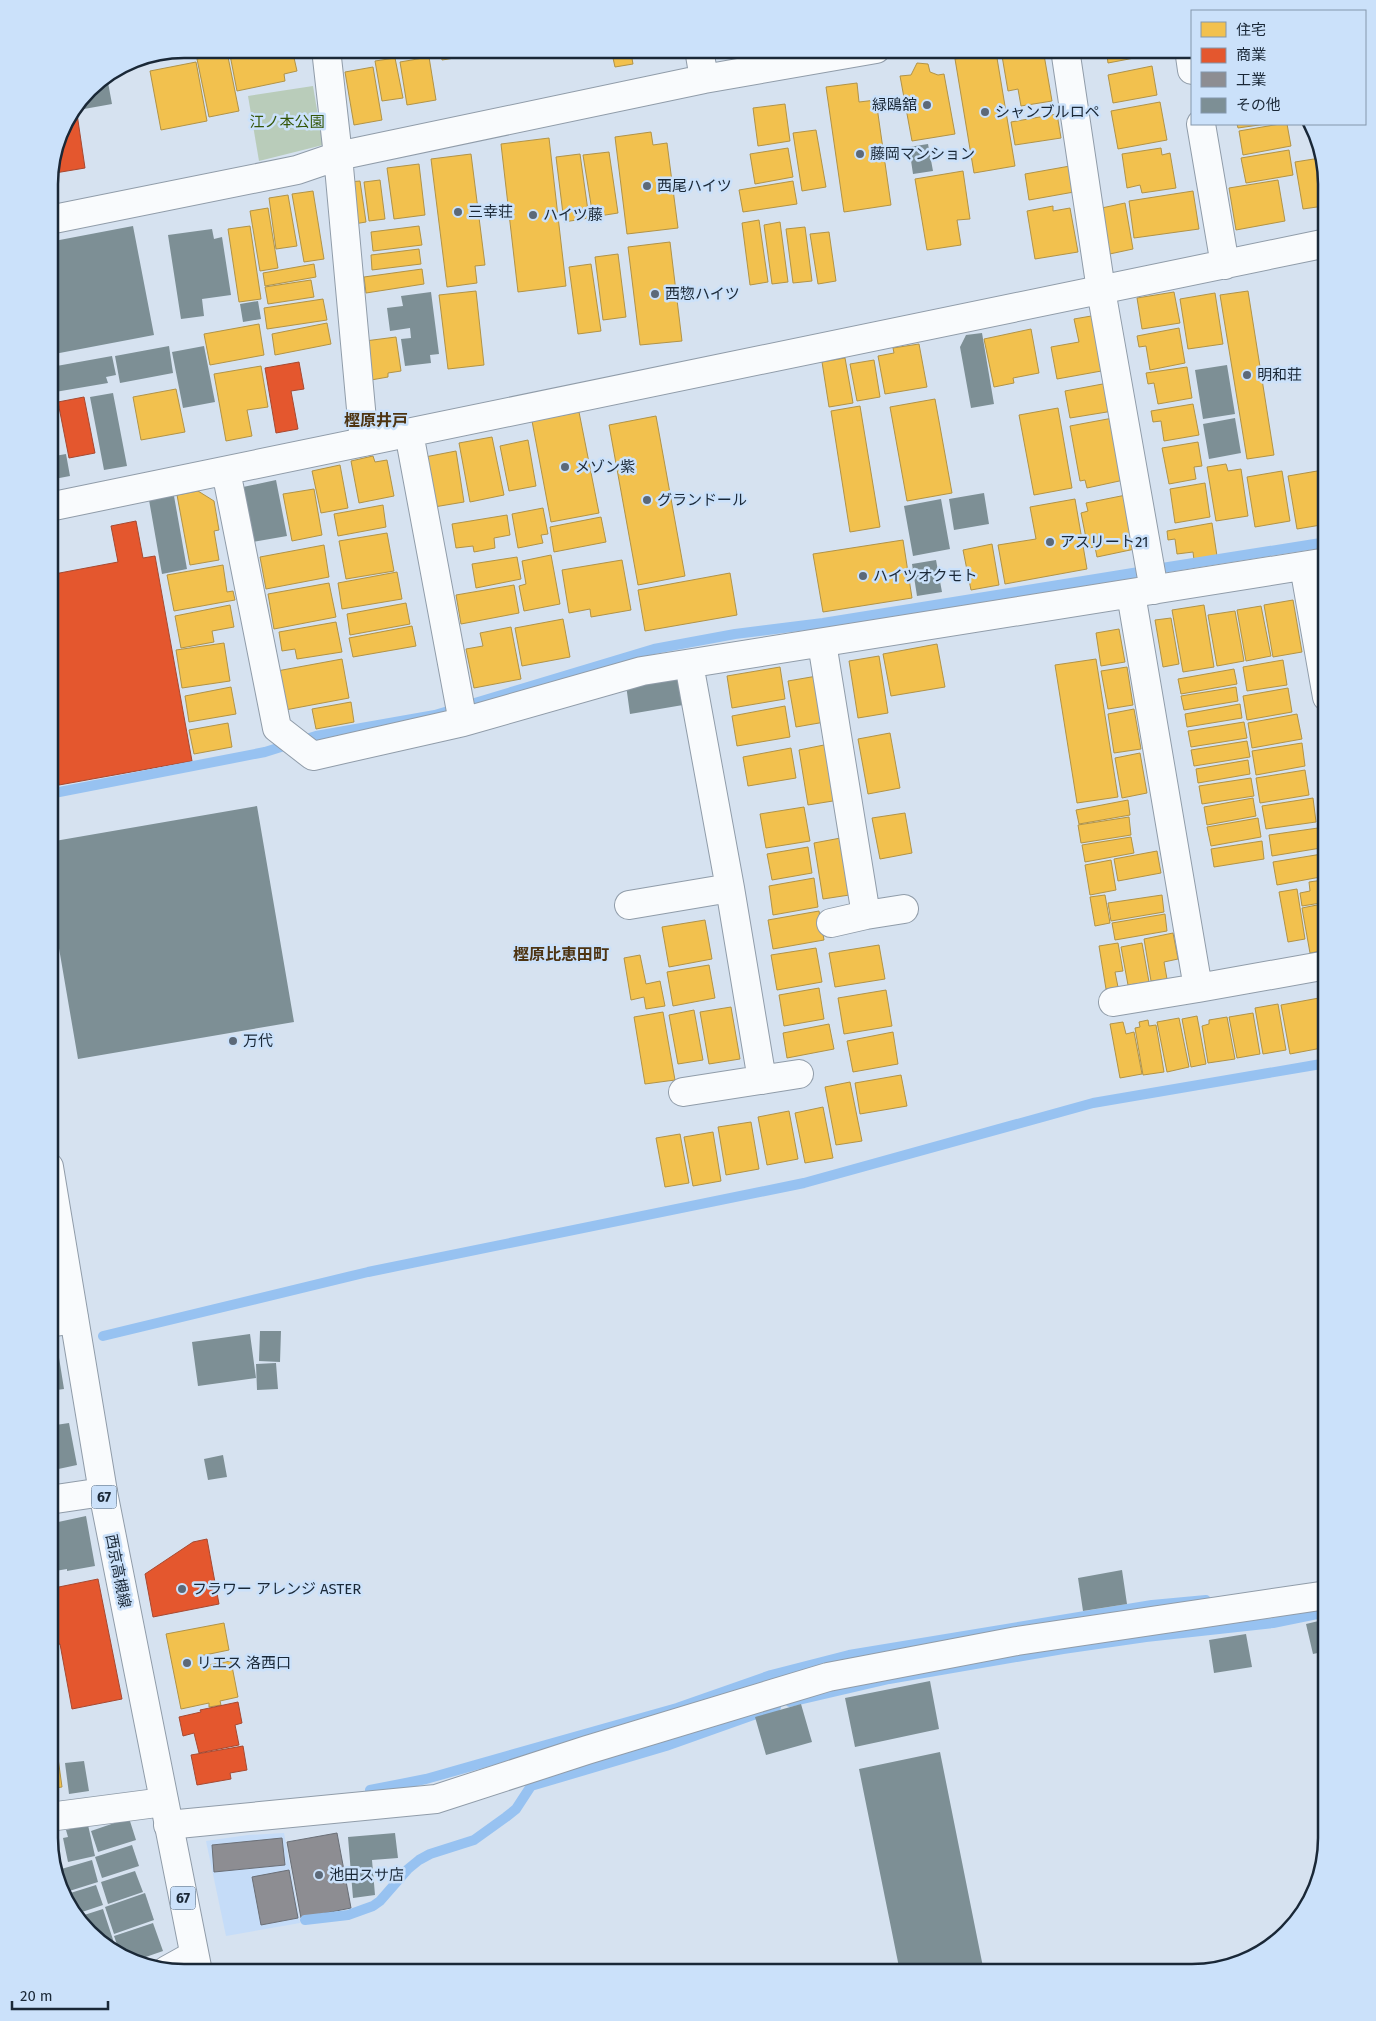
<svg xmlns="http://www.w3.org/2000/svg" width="1376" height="2021" font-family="'Fira Sans','Noto Sans JP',sans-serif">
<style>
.built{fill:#c5dcf8}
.green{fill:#b9ccba}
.homes{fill:#f2c14e;stroke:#b19347}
.shops{fill:#e4572e;stroke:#a74931}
.industry{fill:#8d8d92;stroke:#6a6f77}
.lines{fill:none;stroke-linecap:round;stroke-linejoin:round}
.stream{stroke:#97c2f1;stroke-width:10}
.building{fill:#7d8f95}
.street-casing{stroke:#909ca9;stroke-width:30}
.secondary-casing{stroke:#909ca9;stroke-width:30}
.primary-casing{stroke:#909ca9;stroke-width:30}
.street{stroke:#f9fbfd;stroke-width:28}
.secondary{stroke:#f9fbfd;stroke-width:28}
.primary{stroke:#f9fbfd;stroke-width:28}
.poi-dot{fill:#5c6978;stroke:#cbe1fa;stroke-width:2}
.labels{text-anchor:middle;stroke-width:5;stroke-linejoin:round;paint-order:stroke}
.shield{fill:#cbe1fa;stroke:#4f6072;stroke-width:1}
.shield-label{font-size:14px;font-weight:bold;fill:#1a2837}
.poi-label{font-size:15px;fill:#1a2837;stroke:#cbe1fa;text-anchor:start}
.park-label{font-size:15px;fill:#355709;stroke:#cbe1fa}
.street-label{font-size:15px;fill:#1a2837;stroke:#cbe1fa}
.neighbourhood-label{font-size:16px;font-weight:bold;fill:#4d3412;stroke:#cbe1fa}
.rim{fill:none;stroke:#1a2837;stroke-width:2.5}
</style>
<rect width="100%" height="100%" fill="#d6e2f0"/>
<path class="built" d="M284,1833L300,1923L226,1936L206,1841L248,1835Z"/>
<path class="green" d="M313,86L323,145L259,161L248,96Z"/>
<path class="homes" d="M184,49L200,50L160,57L159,54Z
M232,49H292L297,71L284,74L285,81L237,91L230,55H233Z
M367,49H387L368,52Z
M440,49H511L442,60Z
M611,49H640L641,51L631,53L633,64L615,67Z
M651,49H675L676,53L652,58Z
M1010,49H1043L1052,101L1021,106L1018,89L1008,91L1001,50Z
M1106,49H1149L1150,55L1108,63Z
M227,52L239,111L209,117L197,59Z
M996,52L1015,166L974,173L955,59Z
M157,54V59L123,65L132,59Z
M429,57L436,100L407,105L400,62Z
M395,58L403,98L382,101L375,61Z
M196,62L207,121L161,130L150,71Z
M917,63L928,64L930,72L938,75L944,74L955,134L912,141L900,76L911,75Z
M1152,66L1157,95L1113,103L1108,75Z
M373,67L382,120L354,125L345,72Z
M857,83L859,102L876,100L891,205L844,212L826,87Z
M1160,102L1167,140L1118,149L1111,111Z
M785,104L790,141L758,146L753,108Z
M1057,114L1061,138L1015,145L1011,122Z
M1237,124H1266L1238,128Z
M1280,124H1287L1291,146L1243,155L1239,131Z
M816,130L826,187L802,191L793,133Z
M651,132L653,145L667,143L678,228L627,234L615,137Z
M549,138L566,286L518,292L501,144Z
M788,148L793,177L755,184L750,154Z
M1161,148L1162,155L1170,153L1176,188L1142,193L1140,185L1127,188L1122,154Z
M1289,150L1293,175L1246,183L1241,158Z
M609,152L618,213L593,217L583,155Z
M471,154L485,265L475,266L477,283L447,287L431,159Z
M580,154L589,218L564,222L556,157Z
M1320,158L1327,184V211H1325L1324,206L1303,209L1295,162Z
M419,164L425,215L394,219L387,168Z
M1070,166L1074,192L1029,200L1025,174Z
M963,171L970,219L957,220L961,245L927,250L915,179Z
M380,180L385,219L369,221L364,182Z
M1278,180L1285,221L1236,230L1229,188Z
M360,181L366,222L354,224L348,182Z
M793,181L797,204L743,212L739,190Z
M313,191L324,259L304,262L292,194Z
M1193,191L1199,229L1134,238L1129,201Z
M288,195L297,246L276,249L269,198Z
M1125,203L1133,249L1105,255L1097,209Z
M1053,206V211L1070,208L1078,252L1035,259L1027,211Z
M268,208L278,268L260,271L250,211Z
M759,220L768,282L750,285L742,223Z
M780,222L788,282L772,284L764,225Z
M250,226L261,299L239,302L228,229Z
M419,226L422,245L373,251L371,232Z
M805,227L812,281L793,283L786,229Z
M829,232L836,281L818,284L810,234Z
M670,242L682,341L640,345L628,247Z
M419,249L421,264L372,270L371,255Z
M618,254L626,317L603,320L595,257Z
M314,264L316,277L265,286L263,273Z
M591,264L601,331L578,334L569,267Z
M422,269L424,284L366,293L364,277Z
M311,280L314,297L268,304L265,287Z
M476,291L484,365L448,369L439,295Z
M1248,291L1274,455L1247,459L1220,295Z
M1174,292L1180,323L1142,329L1137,298Z
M1215,293L1223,344L1188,349L1180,299Z
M323,299L327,320L267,329L264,308Z
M1097,315L1107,370L1057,379L1051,347L1079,342L1074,319Z
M327,323L331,344L275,355L272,334Z
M259,324L264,355L210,365L204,334Z
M1179,328L1185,363L1150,370L1146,346L1139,347L1137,336Z
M1031,329L1039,373L1013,378L1014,383L994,387L984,339Z
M396,337L401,371L388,373V377L371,380L365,341Z
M919,344L927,387L885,394L878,356L894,353L893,348Z
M845,358L853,403L829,407L822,362Z
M874,360L880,397L857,401L850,364Z
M261,366L268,407L247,410L252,436L226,441L214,374Z
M1187,367L1192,398L1158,404L1154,383L1148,384L1146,373Z
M1108,383L1113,411L1070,418L1065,391Z
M176,389L185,432L141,440L133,397Z
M935,399L952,493L907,501L890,407Z
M1193,404L1199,435L1164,441L1161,421L1153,422L1151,411Z
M860,406L880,527L850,532L831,411Z
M1058,408L1072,488L1034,495L1019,415Z
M579,412L599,513L551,522L532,421Z
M656,416L685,576L638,585L609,425Z
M1113,418L1124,480L1087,488L1085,480L1080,481L1070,426Z
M492,437L504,495L470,502L459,443Z
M528,440L536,486L509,491L500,446Z
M1198,442L1202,466L1194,467L1196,479L1169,484L1162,448Z
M456,451L464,502L434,507L425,457Z
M373,456L375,462L387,460L394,496L359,503L351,461Z
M1226,464L1228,471L1241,469L1248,516L1216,521L1207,467Z
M340,465L348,508L321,513L312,471Z
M1323,470L1324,478L1327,477V524L1297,529L1288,476Z
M1282,471L1290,521L1255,527L1247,477Z
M1205,483L1210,517L1175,523L1170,489Z
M314,489L322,535L292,541L283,494Z
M198,491L214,501L219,530L214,531L219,560L190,565L177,495Z
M1126,495L1135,549L1097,557L1095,547L1088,548L1081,513L1088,511L1086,503Z
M1075,499L1087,569L1005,584L998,545L1036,539L1030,507Z
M383,505L386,527L338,536L334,514Z
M543,508L548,534L541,535L543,543L518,548L512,514Z
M507,515L510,535L494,538L495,548L474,552L473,546L456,548L452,524Z
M601,517L606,542L554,552L550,527Z
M1212,523L1217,556L1194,560L1193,552L1177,554L1175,539L1168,540L1167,531Z
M387,533L394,571L346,579L339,541Z
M903,540L912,598L823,612L813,554Z
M992,544L999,585L971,590L963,550Z
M324,545L329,577L266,589L260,557Z
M551,555L560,604L524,611L519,586L526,584L522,561Z
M517,557L521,579L476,588L472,564Z
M622,560L631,610L591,617L590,609L569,613L562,570Z
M223,565L227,592L233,591L235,600L174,611L167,575Z
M397,572L402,599L342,609L338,583Z
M730,573L737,615L645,631L638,590Z
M329,583L336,617L274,629L268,594Z
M514,585L519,613L461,624L456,595Z
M1293,600L1302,652L1273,657L1264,605Z
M406,603L410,624L350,635L347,614Z
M230,605L234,627L212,631L214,642L181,648L175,616Z
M1204,605L1214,667L1183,672L1172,610Z
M1261,606L1271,656L1246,661L1237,610Z
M1235,611L1244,661L1217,666L1208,615Z
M1171,618L1179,664L1163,667L1155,620Z
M563,619L570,657L522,666L515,628Z
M336,622L342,652L297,659L295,649L282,651L279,632Z
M412,626L416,646L353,657L349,638Z
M511,627L521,679L474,688L466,649L483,646L480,633Z
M1119,629L1125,662L1101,666L1096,633Z
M224,643L230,681L182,688L176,650Z
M937,644L945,687L891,696L883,654Z
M879,656L888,713L858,718L849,661Z
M342,659L349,698L285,710L277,671Z
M1096,659L1118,797L1077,803L1055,665Z
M1283,660L1287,685L1247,691L1243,667Z
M780,667L785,699L732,708L727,676Z
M1127,667L1133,705L1108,709L1101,671Z
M1234,669L1237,684L1181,694L1178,679Z
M817,676L825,722L796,727L788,681Z
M231,687L236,714L189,722L185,696Z
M1236,687L1238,701L1184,710L1181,696Z
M1288,688L1292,712L1247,720L1243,696Z
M351,702L354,722L316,729L312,709Z
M1240,704L1242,718L1187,727L1185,714Z
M785,706L790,737L737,746L732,716Z
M1134,709L1141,749L1114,753L1108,714Z
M1297,714L1302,739L1252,748L1248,723Z
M1244,722L1247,738L1191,747L1188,731Z
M228,723L232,747L194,754L189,730Z
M890,733L900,788L868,794L858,739Z
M1247,741L1250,757L1194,766L1191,750Z
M1302,743L1305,766L1256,775L1252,751Z
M829,744L839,800L808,805L799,750Z
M791,748L796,778L748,786L743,757Z
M1140,753L1147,793L1122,798L1115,758Z
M1248,760L1250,774L1198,783L1196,769Z
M1305,770L1309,795L1260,803L1256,778Z
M1251,778L1254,796L1202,804L1199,786Z
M1253,798L1256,816L1207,825L1204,807Z
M1313,798L1316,822L1266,829L1262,806Z
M1128,800L1130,815L1079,824L1076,810Z
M804,807L810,841L766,848L760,814Z
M905,813L912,853L880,859L872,818Z
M1129,817L1131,835L1081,843L1078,825Z
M1258,818L1261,837L1211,846L1207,827Z
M1318,828L1321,848L1272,856L1269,835Z
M846,837L856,894L823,899L814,843Z
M1131,837L1134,853L1085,862L1082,845Z
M1262,841L1264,859L1214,867L1211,849Z
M808,847L812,873L772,880L767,854Z
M1157,851L1161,873L1118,881L1114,859Z
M1322,854L1326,876L1277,885L1273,862Z
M1111,860L1116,890L1090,895L1085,865Z
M814,878L818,907L773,915L769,886Z
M1323,880L1324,889H1327V902L1302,906L1300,893L1310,891L1309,882Z
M1297,889L1305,939L1288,942L1279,892Z
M1105,895L1110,923L1095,926L1090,897Z
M1162,895L1164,912L1111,921L1108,903Z
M1327,903V950L1310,953L1302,908Z
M819,911L824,940L773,949L768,920Z
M1165,914L1167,931L1115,940L1112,923Z
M705,920L712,959L669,967L662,927Z
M1173,933L1178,959L1164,962L1167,979L1151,981L1144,939Z
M1118,943L1123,971L1115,972L1118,987L1106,989L1099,946Z
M1142,943L1149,982L1128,985L1121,947Z
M879,945L885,979L835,987L829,953Z
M816,948L822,982L777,990L771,955Z
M640,955L646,984L660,981L665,1006L646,1009L644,997L631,1000L624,958Z
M709,965L715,998L673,1006L667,972Z
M819,988L824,1019L784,1026L779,995Z
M886,990L892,1026L844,1034L838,998Z
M1319,998L1323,1016H1327V1047L1290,1054L1281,1005Z
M1278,1004L1286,1050L1263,1054L1255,1008Z
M731,1007L740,1059L709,1064L700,1012Z
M694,1010L703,1060L678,1064L669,1015Z
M663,1012L675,1080L645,1084L634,1017Z
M1253,1013L1260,1054L1237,1058L1229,1017Z
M1197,1016L1206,1064L1191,1067L1182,1019Z
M1227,1017L1235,1059L1208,1063L1202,1026L1209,1024V1020Z
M1179,1018L1189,1067L1167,1072L1157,1022Z
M1148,1020L1149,1026L1156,1025L1164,1072L1143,1075L1135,1028L1140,1027L1139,1022Z
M1123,1022L1126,1034L1134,1032L1142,1074L1120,1078L1110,1024Z
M829,1024L834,1049L787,1058L783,1033Z
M893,1032L898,1064L853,1072L847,1041Z
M901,1075L907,1106L860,1114L855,1083Z
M850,1082L862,1141L836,1145L825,1087Z
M823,1107L833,1158L805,1163L795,1113Z
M789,1111L798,1159L767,1165L758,1117Z
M751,1122L759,1169L726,1175L718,1127Z
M713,1132L721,1181L693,1186L684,1137Z
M680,1134L689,1183L665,1187L656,1138Z
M224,1623L229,1650L200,1656L202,1666L231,1661L238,1697L220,1701L221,1705L209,1707V1703L181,1709L166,1634Z
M49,1707H51L62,1787L49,1789Z"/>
<path class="shops" d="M76,107L85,168L49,174L59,132Z
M299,362L304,389L291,391L298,429L276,433L265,368Z
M84,397L95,453L69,458L58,402Z
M136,521L143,558L155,556L192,761L59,785L53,748L49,749V575L118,562L111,526Z
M207,1539L219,1604L153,1617L145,1574L193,1542Z
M98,1579L122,1699L72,1709L60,1644L54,1645L49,1618V1589Z
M238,1702L242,1723L235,1725L239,1745L199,1753L194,1733L183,1736L179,1717L201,1712L200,1710Z
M243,1746L247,1770L230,1773L231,1779L197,1785L191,1755Z"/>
<path class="industry" d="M337,1833L351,1908L301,1918L287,1842Z
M282,1838L285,1865L214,1872L212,1845Z
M289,1870L298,1918L261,1925L252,1877Z"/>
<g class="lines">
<path class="stream" d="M1162,568L1327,542
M49,794L265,752L316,736L435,715L654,649L735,634L823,623L1139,572
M103,1336L368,1272L804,1183L1093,1103L1327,1063
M49,1337H50
M790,1702L889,1679L1063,1649L1146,1637L1273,1623L1327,1612
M370,1790L426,1779L677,1708L771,1675L849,1655L1152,1605L1206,1600
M305,1920L348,1915L373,1906L380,1901L408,1869L419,1860L430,1854L474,1840L506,1817L516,1809L531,1786L666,1746L776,1707"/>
</g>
<path class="building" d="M104,77H107L112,104L84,109L82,98L88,88Z
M928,144L933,171L913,174L909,147Z
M133,226L154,335L49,355V242Z
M212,229L214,239L222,237L231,295L202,299L204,316L181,319L168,235Z
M431,292L439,354L430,355L431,363L405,366L401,339L411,338L410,328L390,331L387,308L403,306L401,296Z
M258,301L261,319L243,322L240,304Z
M982,333L994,404L971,408L960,347L966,335Z
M169,346L173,373L120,383L115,356Z
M204,346L215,402L183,408L172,352Z
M112,356L116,375L106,377L108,383L55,392L51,367Z
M1227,365L1235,414L1203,419L1195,370Z
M113,393L127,466L104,470L90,397Z
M1235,418L1241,453L1209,459L1203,424Z
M66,454L70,476L49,480V457Z
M276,480L287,536L253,542L243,487Z
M984,493L989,524L954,530L949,499Z
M174,496L187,569L162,574L149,500Z
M941,499L950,549L913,556L904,506Z
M936,560L942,592L917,596L912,564Z
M678,676L683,705L630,714L626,685Z
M257,806L294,1022L78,1059L49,890V842Z
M260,1331H281L280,1362L259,1361Z
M250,1334L256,1378L198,1386L192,1342Z
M57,1345L64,1389L49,1391V1346Z
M276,1363L278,1389L257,1390L256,1364Z
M69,1423L77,1465L49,1471V1426Z
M223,1455L227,1477L208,1480L204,1459Z
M86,1516L95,1566L67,1571V1569L49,1572V1524Z
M1122,1570L1127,1604L1083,1611L1078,1578Z
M1327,1619V1651L1313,1654L1306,1624Z
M1246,1634L1252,1667L1214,1673L1209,1640Z
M930,1681L939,1729L855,1747L845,1698Z
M801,1704L812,1742L766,1755L755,1717Z
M940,1752L984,1972H900L859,1769Z
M84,1761L89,1791L69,1794L65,1763Z
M129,1818L136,1840L98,1852L91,1831Z
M88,1825L95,1856L68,1862L63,1838L68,1837L66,1830Z
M395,1833L398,1858L372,1860L375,1895L353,1898L348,1837Z
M132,1845L139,1866L102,1878L95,1857Z
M92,1860L98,1882L63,1893L58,1870Z
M135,1871L143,1892L108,1904L101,1882Z
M96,1885L103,1905L76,1914L67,1905L64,1895Z
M145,1893L154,1920L114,1934L105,1907Z
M103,1909L118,1955L82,1920L81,1916Z
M153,1923L163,1951L137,1960L121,1956L114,1936Z"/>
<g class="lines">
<g class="street-casing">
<path id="street" d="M326,49L338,156L364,442
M699,49L704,79
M1065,49L1101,290L1154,590
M1189,49L1192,70
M1201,124L1225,265
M49,220L297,170L338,156L704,79L876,49
M409,433L463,722
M226,471L277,728L313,756L463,722L642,671L1327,562
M49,507L1327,243
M1304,566L1327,697
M1131,594L1198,988L1327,965
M822,643L866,915
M689,664L730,888L762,1080
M629,905L730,888
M831,923L866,915L904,909
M1113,1002L1198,988
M683,1092L799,1074
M49,1323L74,1319
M49,1500L103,1492
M49,1817L164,1802
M167,1970L194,1955"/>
</g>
<g class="secondary-casing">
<path id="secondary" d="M168,1825L436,1799L587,1750L828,1677L1017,1641L1327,1595"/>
</g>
<g class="primary-casing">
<path id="primary" d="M49,1167L103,1492L198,1972"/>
</g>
<use href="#street" class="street"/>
<use href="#secondary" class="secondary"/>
<use href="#primary" class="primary"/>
</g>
<g class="poi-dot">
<circle cx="927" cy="105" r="5"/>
<circle cx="985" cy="112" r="5"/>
<circle cx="860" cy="154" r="5"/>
<circle cx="647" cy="186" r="5"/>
<circle cx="458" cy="212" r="5"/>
<circle cx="533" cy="215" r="5"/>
<circle cx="655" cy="294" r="5"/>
<circle cx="1247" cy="375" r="5"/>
<circle cx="565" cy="467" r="5"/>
<circle cx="647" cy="500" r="5"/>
<circle cx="1050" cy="542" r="5"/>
<circle cx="863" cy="576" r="5"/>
<circle cx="233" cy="1041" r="5"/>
<circle cx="182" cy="1589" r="5"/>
<circle cx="187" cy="1663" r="5"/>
<circle cx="319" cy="1875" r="5"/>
</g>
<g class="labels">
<g class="shield">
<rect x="91.5" y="1485.5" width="25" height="23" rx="4"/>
<rect x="170.5" y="1886.5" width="25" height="23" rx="4"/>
</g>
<g class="shield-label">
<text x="104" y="1502">67</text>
<text x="183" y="1903">67</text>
</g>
<g class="poi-label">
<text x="917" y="110" text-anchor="end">緑鴎舘</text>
<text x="995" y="117">シャンブルロペ</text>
<text x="870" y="159">藤岡マンション</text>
<text x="657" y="191">西尾ハイツ</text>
<text x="468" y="217">三幸荘</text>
<text x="543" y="220">ハイツ藤</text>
<text x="665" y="299">西惣ハイツ</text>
<text x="1257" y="380">明和荘</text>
<text x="575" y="472">メゾン紫</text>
<text x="657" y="505">グランドール</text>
<text x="1060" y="547">アスリート21</text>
<text x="873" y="581">ハイツオクモト</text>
<text x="243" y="1046">万代</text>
<text x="192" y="1594">フラワー アレンジ ASTER</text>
<text x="197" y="1668">リエス 洛西口</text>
<text x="329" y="1880">池田スサ店</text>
</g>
<g class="park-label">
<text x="287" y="127">江ノ本公園</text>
</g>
<g class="street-label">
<text transform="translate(118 1571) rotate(79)" y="5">西京高槻線</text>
</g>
<g class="neighbourhood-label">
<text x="376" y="426">樫原井戸</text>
<text x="561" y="960">樫原比恵田町</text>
</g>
</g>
<path d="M0 0H1376V2021H0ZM184 58H1192A126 126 0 0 1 1318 184V1838A126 126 0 0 1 1192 1964H184A126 126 0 0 1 58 1838V184A126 126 0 0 1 184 58Z" fill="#cbe1fa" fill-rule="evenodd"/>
<path class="rim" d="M184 58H1192A126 126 0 0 1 1318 184V1838A126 126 0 0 1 1192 1964H184A126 126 0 0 1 58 1838V184A126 126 0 0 1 184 58Z"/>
<rect x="1191" y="10" width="175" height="115" fill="#cbe1fa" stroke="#8497ac"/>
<rect x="1201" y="22" width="25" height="15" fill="#f2c14e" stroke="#8497ac"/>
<text x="1236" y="35" font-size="15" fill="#1a2837">住宅</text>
<rect x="1201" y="48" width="25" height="15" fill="#e4572e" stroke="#8497ac"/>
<text x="1236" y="60" font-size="15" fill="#1a2837">商業</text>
<rect x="1201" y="72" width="25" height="15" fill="#8d8d92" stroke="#8497ac"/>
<text x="1236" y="85" font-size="15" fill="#1a2837">工業</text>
<rect x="1201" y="98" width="25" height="15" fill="#7d8f95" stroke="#8497ac"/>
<text x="1236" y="110" font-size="15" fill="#1a2837">その他</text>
<path d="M12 2001v8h96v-8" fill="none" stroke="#1a2837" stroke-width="2.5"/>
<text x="20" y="2001" font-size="15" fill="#1a2837" stroke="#cbe1fa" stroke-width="4" paint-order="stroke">20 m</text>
</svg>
